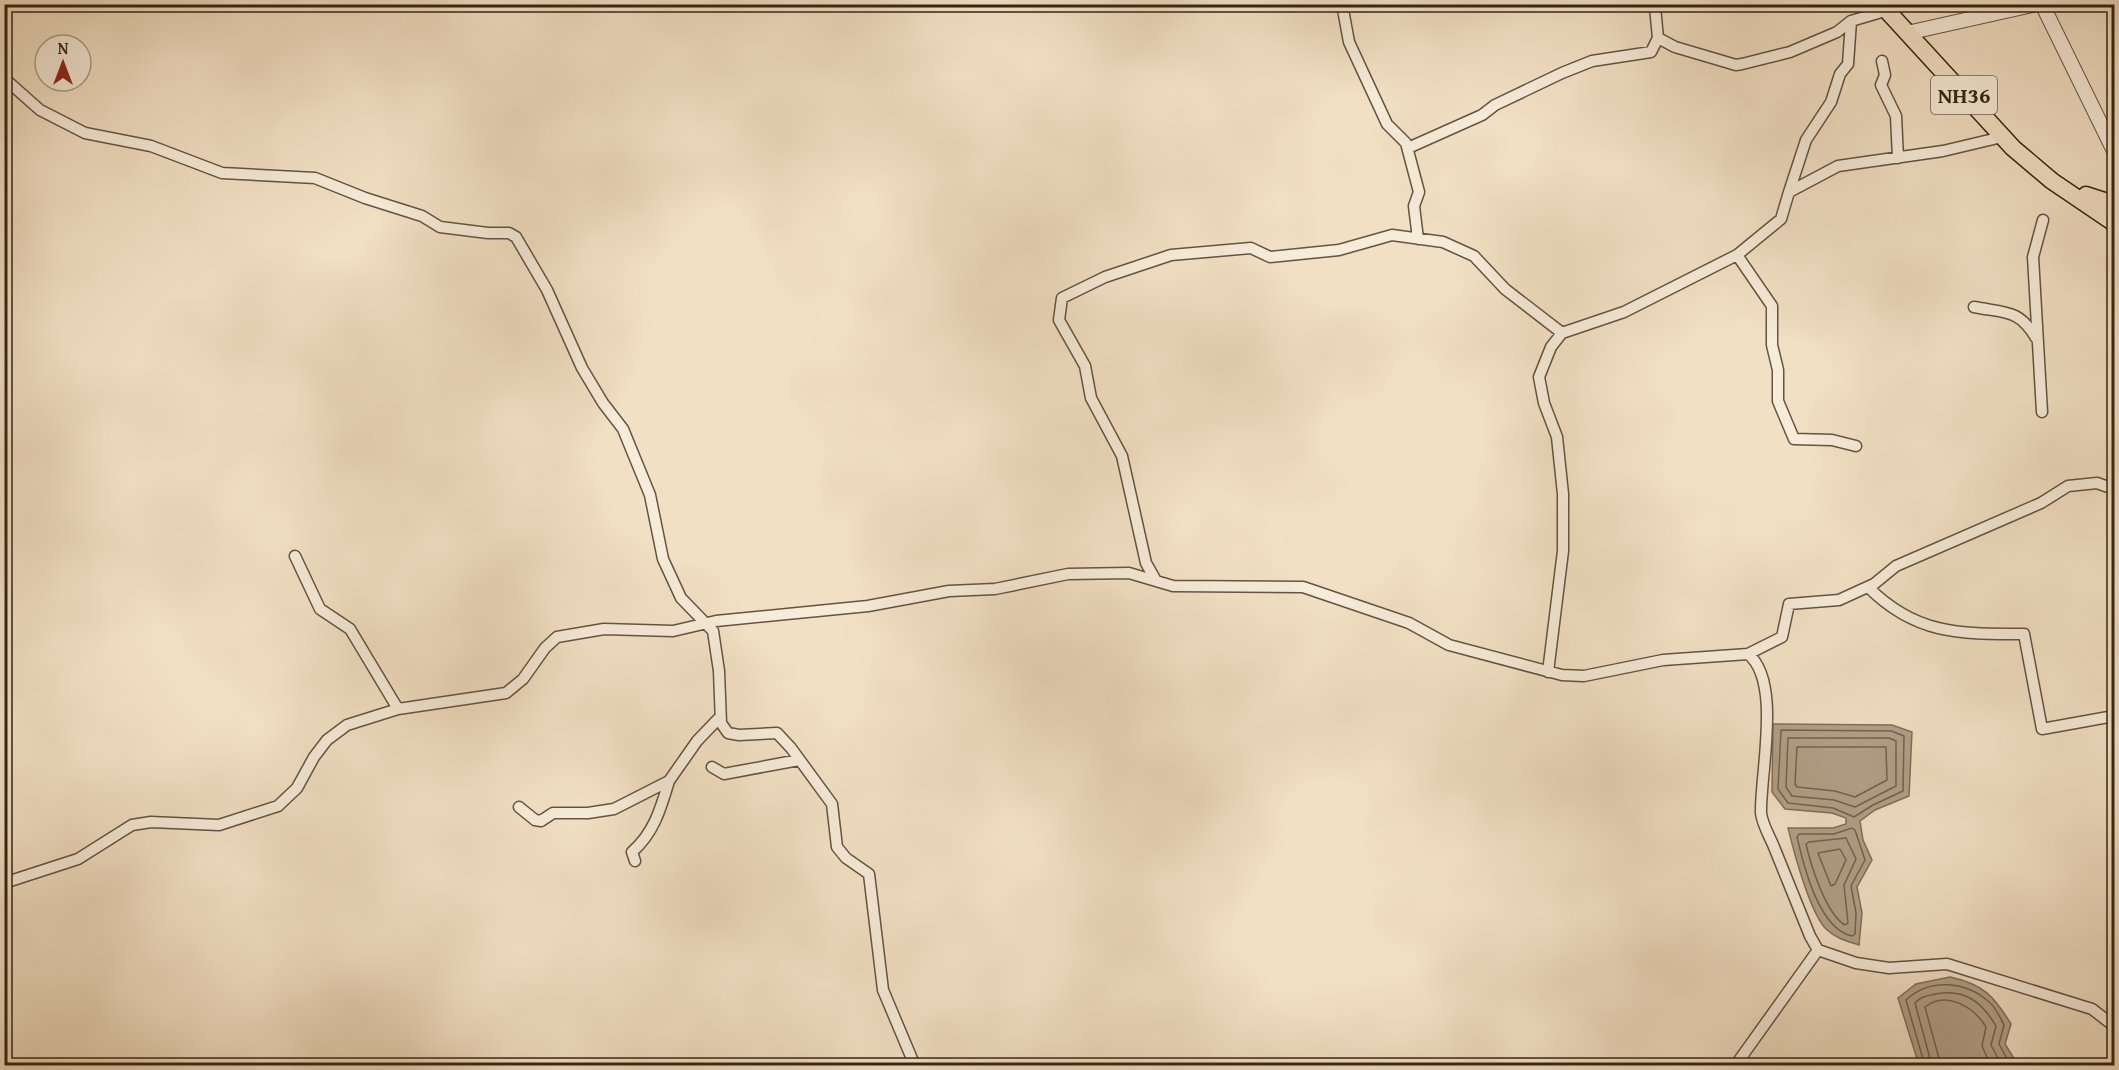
<svg xmlns="http://www.w3.org/2000/svg" width="2119" height="1070" font-family="'Gentium Book Plus',serif">
<style>
.water{fill:#b2a088;stroke:#806f5a;stroke-width:1.5}
.lines{fill:none;stroke-linecap:round;stroke-linejoin:round}
.shore{stroke:#74624e;stroke-width:1.5}
.minor-casing{stroke:#645440;stroke-width:13}
.tertiary-casing{stroke:#645440;stroke-width:16}
.trunk-casing{stroke:#352514;stroke-width:19}
.minor{stroke:#f7ebd9;stroke-width:10}
.tertiary{stroke:#f7ebd9;stroke-width:14}
.trunk{stroke:#f2e0c4;stroke-width:16}
.labels{text-anchor:middle;stroke-width:4.5;stroke-linejoin:round;paint-order:stroke}
.shield{fill:#f7ebd9;stroke:#6f604f;stroke-width:1.5}
.shield-label{font-size:22px;font-weight:bold;fill:#352514}
</style>
<rect width="100%" height="100%" fill="#f2e0c4"/>
<filter id="stains"><feTurbulence type="fractalNoise" baseFrequency=".00333" numOctaves="4"/><feColorMatrix values="0 0 0 0 .2 0 0 0 0 .09 0 0 0 0 .02 0 0 0 .5 -.17"/></filter>
<radialGradient id="worn" r=".72"><stop offset=".6" stop-color="#630" stop-opacity="0"/><stop offset="1" stop-color="#630" stop-opacity=".3"/></radialGradient>
<path class="water" d="M1773,724L1892,725L1912,732L1909,796L1875,810L1860,821L1863,840L1872,860L1857,887L1862,913L1859,945C1847,941 1835,938 1826,929C1810,912 1794,852 1788,828H1833L1846,824V818L1832,813L1785,809L1772,792Z
M1950,977C1983,984 1994,996 2011,1024L2005,1044L2018,1065H1919L1898,998L1916,984Z"/>
<g class="lines">
<path class="shore" d="M1781,730L1891,731L1904,736L1903,791L1873,805L1854,817L1833,808L1788,803L1778,789Z
M1788,738H1889L1896,741V786L1855,807L1834,800L1792,796L1786,787Z
M1797,747H1886L1887,780L1855,797L1835,791L1797,787L1795,784Z
M1852,828L1855,830L1865,860L1851,886L1856,913L1855,934L1852,936C1819,929 1804,867 1797,837L1799,834H1834Z
M1846,838L1856,859L1844,885L1848,923L1845,925C1826,914 1811,866 1806,844L1809,842Z
M1840,849L1846,860L1835,884L1831,886L1818,853Z
M1925,1066L1906,1000C1929,978 1965,981 1988,1001C1995,1006 2000,1017 2004,1025L1999,1044L2011,1066
M1932,1066L1915,1003C1921,996 1927,996 1936,994C1964,988 1982,1002 1996,1026L1991,1045L2002,1066
M1941,1066L1925,1007C1946,990 1974,1007 1986,1027L1982,1046L1991,1066"/>
<g class="minor-casing">
<path id="minor" d="M1342,4L1349,42L1387,124L1406,143L1419,192L1414,206L1418,239
M1655,7L1658,38L1675,47L1736,65L1742,64L1790,52L1837,32L1851,21L1885,11
M1882,61L1885,75L1881,85L1896,116L1898,158
M4,78L40,110L85,133L151,146L222,173L315,178L365,198L422,216L440,227L488,233H509L516,237L547,290L582,368L603,403L623,429L650,495L663,559L681,598L713,631L719,671L721,723L728,733L739,735L777,733L791,748L832,804L837,847L846,858L869,874L883,990L915,1066
M1408,148L1482,115L1495,105L1562,73L1592,61L1651,52L1658,38
M1789,192L1806,140L1831,102L1840,74L1848,64L1851,21
M1737,255L1772,306V345L1778,370V401L1794,439L1832,440L1856,446
M1974,307C2005,313 2019,309 2036,338
M2042,412L2033,257L2043,220
M295,556L320,609L350,629L398,709
M1155,579L1146,563L1122,456L1091,398L1085,366L1059,320L1062,298L1105,277L1171,255L1251,248L1270,257L1339,250L1392,235L1443,242L1474,256L1505,289L1562,333
M1868,587C1916,635 1960,634 2024,634L2042,729L2114,716
M1748,654L1782,637L1789,604L1839,600L1874,584L1896,566L2041,503L2068,486L2097,483L2114,489V516
M1548,672L1563,551V494L1557,437L1544,403L1539,377L1551,347L1562,333L1624,312L1737,255L1781,219L1789,192L1838,166L1943,151L2002,137
M712,767L724,774L799,760
M519,807L535,820L541,821L553,813H588L614,809L669,781L697,741L720,717
M635,861L632,852C654,833 661,808 669,781
M4,883L78,859L132,825L151,822L219,825L278,806L297,788L314,757L327,740L347,725L398,709L506,693L523,679L545,648L557,637L604,629L673,631L716,621L868,606L949,591L995,589L1068,574L1129,573L1173,586L1303,587L1409,623L1449,645L1562,675L1584,676L1663,660L1748,654C1782,681 1760,774 1761,813C1762,824 1770,837 1774,847C1786,877 1798,906 1810,936L1818,950L1856,963L1889,968L1947,964L2092,1009L2114,1026
M1735,1066L1818,950"/>
</g>
<g class="tertiary-casing">
<path id="tertiary" d="M2042,4L2114,151
M1907,33L2037,4"/>
</g>
<g class="trunk-casing">
<path id="trunk" d="M1881,4L2013,148L2052,181L2114,223
M2086,195L2114,204"/>
</g>
<use href="#minor" class="minor"/>
<use href="#tertiary" class="tertiary"/>
<use href="#trunk" class="trunk"/>
</g>
<g class="labels">
<rect class="shield" x="1931" y="76" width="66" height="38" rx="4.5"/>
<g class="shield-label">
<text x="1964" y="103">NH36</text>
</g>
</g>
<rect width="2119" height="1070" fill="none" stroke="#f2e0c4" stroke-width="24"/>
<rect x="6" y="6" width="2107" height="1058" fill="none" stroke="#352514" stroke-width="3"/>
<rect x="12" y="12" width="2095" height="1046" fill="none" stroke="#352514" stroke-width="1.5"/>
<g transform="translate(63 63)"><circle r="28" fill="#f7ebd9" stroke="#a99c8a" stroke-width="1.5"/>
<path d="M0-4.5L10 22L0 15L-10 22Z" fill="#8f2418"/>
<text y="-9" font-size="16" font-weight="bold" text-anchor="middle" fill="#352514">N</text>
</g>
<rect width="100%" height="100%" filter="url(#stains)"/>
<rect width="100%" height="100%" fill="url(#worn)"/>
</svg>
